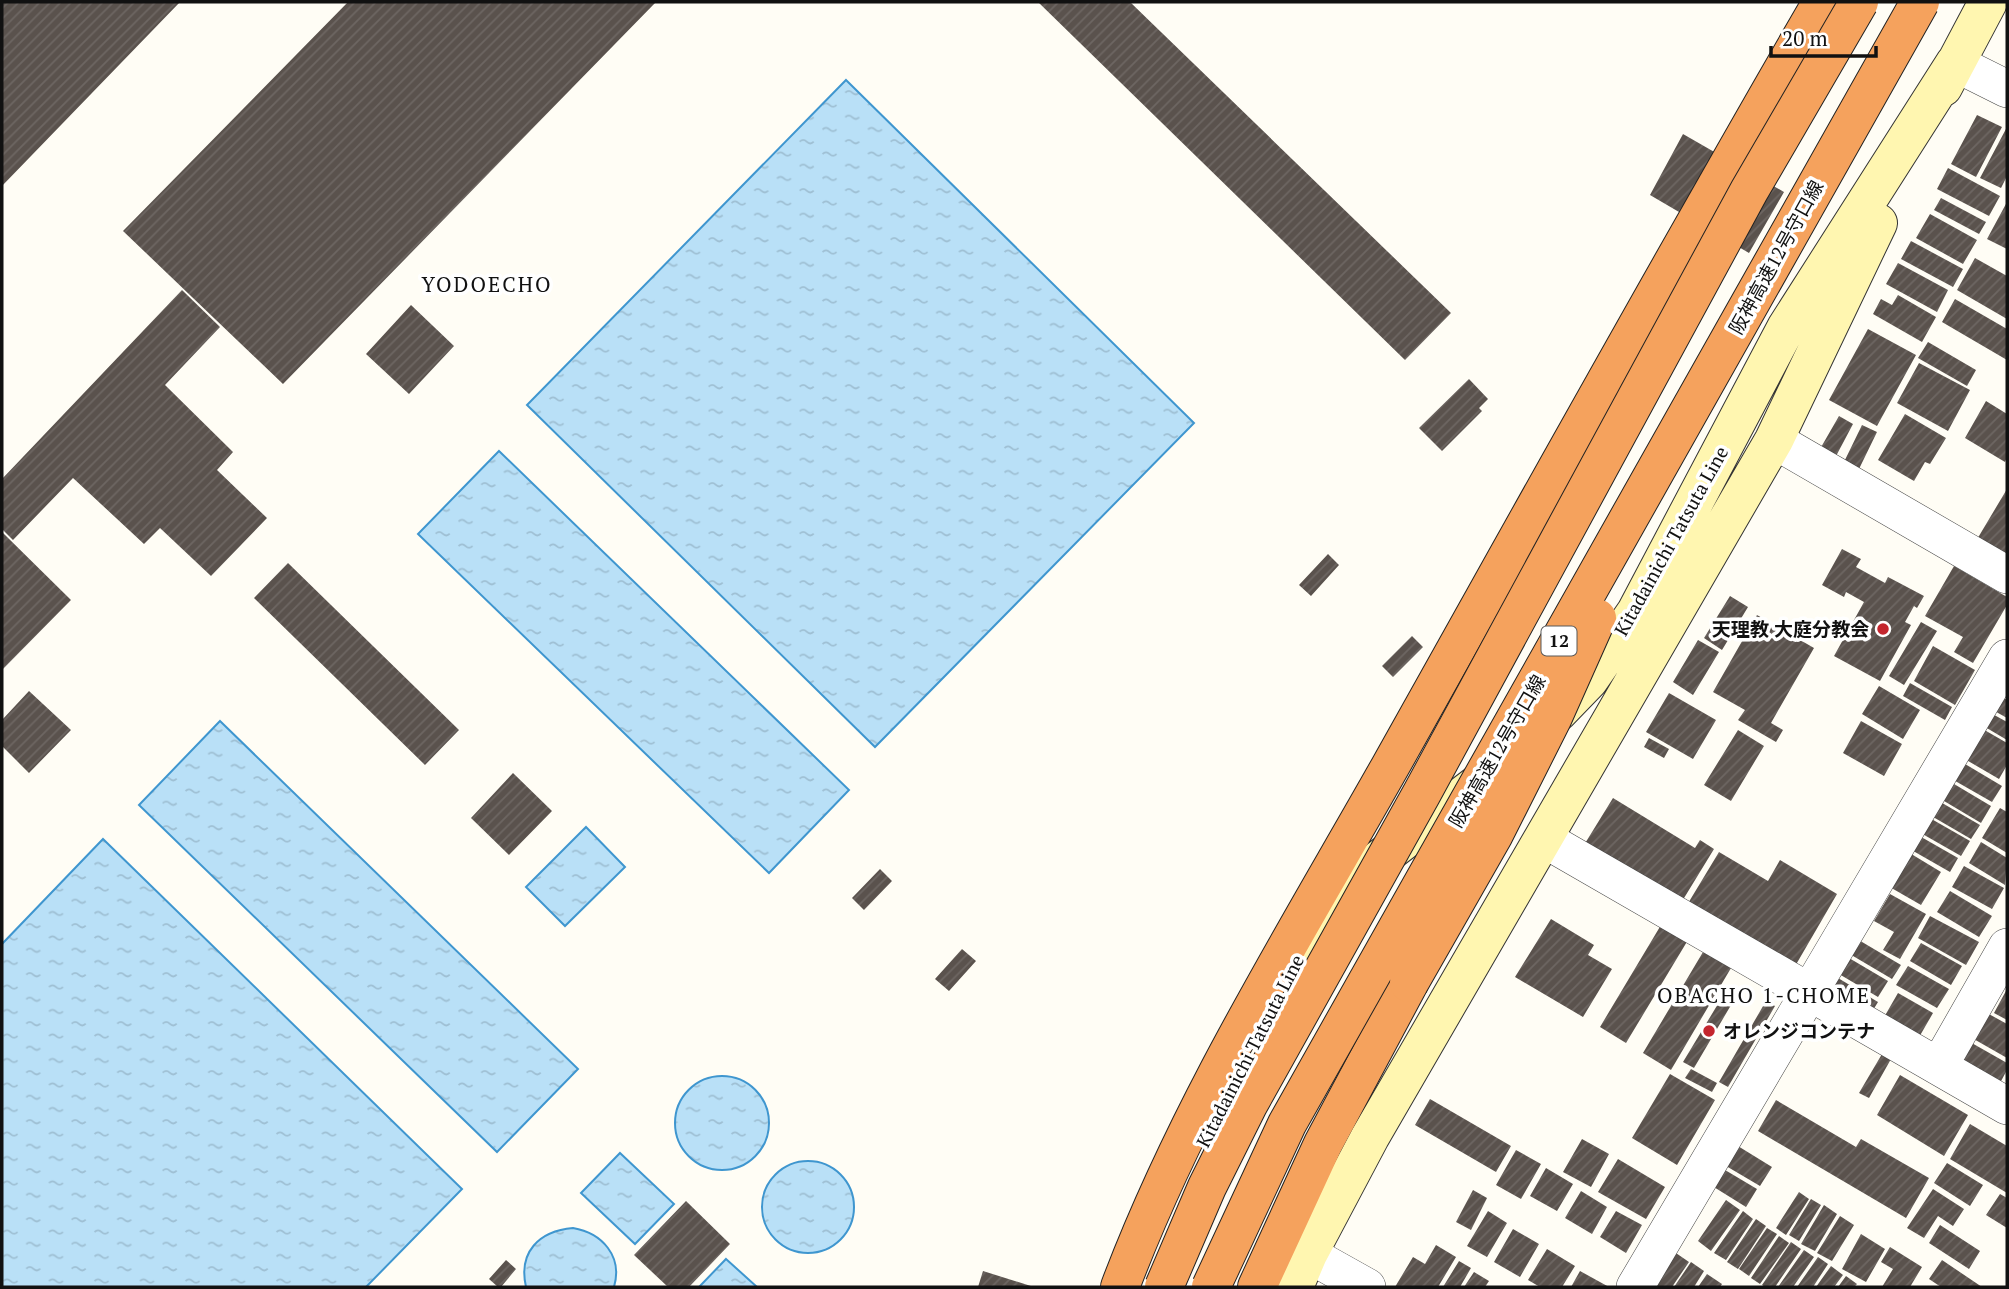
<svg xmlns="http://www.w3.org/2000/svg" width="2009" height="1289" font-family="'PT Serif','Noto Sans JP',serif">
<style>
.water{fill:url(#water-ripples);stroke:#3f96cf;stroke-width:2}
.building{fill:url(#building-hatch)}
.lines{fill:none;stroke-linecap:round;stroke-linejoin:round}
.minor-casing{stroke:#444;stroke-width:38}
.secondary-casing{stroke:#333;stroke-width:40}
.motorway-casing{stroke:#222;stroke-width:40}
.minor{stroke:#fff;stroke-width:37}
.secondary{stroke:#fff6b0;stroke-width:38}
.motorway{stroke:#f5a25d;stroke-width:38}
.motorway-bridge-casing{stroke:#222;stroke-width:40;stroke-linecap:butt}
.motorway-bridge{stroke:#f5a25d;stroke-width:38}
.poi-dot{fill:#c4262e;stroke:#fff;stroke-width:2.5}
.labels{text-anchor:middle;stroke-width:7;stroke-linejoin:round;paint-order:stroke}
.shield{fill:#fff;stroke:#585858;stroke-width:2}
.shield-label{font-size:18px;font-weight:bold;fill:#111}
.street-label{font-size:19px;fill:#111;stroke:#fff}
.poi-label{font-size:19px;font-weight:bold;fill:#111;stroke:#fff;text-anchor:end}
.neighbourhood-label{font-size:21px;letter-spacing:2px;fill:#111;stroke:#fff}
</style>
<defs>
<pattern id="water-ripples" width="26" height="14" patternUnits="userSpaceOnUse" patternTransform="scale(1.75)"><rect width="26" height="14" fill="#b9e0f7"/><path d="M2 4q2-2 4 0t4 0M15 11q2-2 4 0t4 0" fill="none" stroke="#9ebfd3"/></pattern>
<pattern id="building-hatch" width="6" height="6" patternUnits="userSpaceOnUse" patternTransform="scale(1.75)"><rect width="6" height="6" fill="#5a524d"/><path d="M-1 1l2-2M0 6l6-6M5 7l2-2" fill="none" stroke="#6d6662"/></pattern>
</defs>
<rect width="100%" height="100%" fill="#fffdf5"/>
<path class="water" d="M846,80L1194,423L875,747L527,405Z
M499,451L849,790L769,873L418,534Z
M220,721L578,1069L497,1152L139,805Z
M586,827L625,867L565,926L526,887Z
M103,839L462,1189L366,1287H2V944Z
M675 1123a47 47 0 1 1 94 0a47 47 0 1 1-94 0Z
M620,1153L674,1204L635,1244L581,1193Z
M762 1207a46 46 0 1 1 92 0a46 46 0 1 1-92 0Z
M573,1228C602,1233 623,1256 614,1287H526C518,1252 539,1231 573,1228Z
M726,1259L757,1287H699Z"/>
<path class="building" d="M2,2H180L2,186Z
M348,2H656L283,384L123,231Z
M1038,2H1130L1451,313L1405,360Z
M1977,115L2002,127L1976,177L1951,164Z
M2007,127V176L2001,188L1980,178Z
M1683,134L1784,192L1749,253L1650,195Z
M1948,168L2000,196L1989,216L1937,189Z
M1941,198L1986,222L1979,234L1934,210Z
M2007,202V249L1987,239Z
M1930,214L1977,240L1963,264L1916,238Z
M1911,241L1963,269L1953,287L1901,259Z
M1975,258L2007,276V319L1957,290Z
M1898,263L1948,290L1937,312L1886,284Z
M182,290L220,327L165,385L233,452L217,470L267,518L211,576L160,528L144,544L73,478L13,540L2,529V479Z
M1898,295L1936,317L1922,342L1873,314L1881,299L1892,305Z
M1955,299L2007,329V360L1942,322Z
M411,305L454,346L409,394L366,354Z
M1868,329L1916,355L1877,426L1829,400Z
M1928,342L1976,370L1967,386L1918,358Z
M1919,363L1970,390L1948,431L1897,403Z
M1469,379L1488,399L1479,408L1482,411L1442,451L1419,428Z
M1986,401L2007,414V457L2005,462L1965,438Z
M1905,414L1946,438L1930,464L1925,462L1914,481L1878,460Z
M1839,416L1853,424L1835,458L1820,449Z
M1862,425L1877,432L1859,469L1844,462Z
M2007,489V560L1976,541Z
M2,532L71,600L2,670Z
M1842,549L1861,559L1856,567L1885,583L1888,577L1924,596L1917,608L1914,606L1905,622L1911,625L1880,681L1834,656L1864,602L1846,592L1844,597L1822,585Z
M1328,554L1339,565L1311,596L1299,585Z
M288,563L459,730L425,765L254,598Z
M1954,566L2007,597V605L1973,663L1954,652L1963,637L1925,616Z
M1730,596L1748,607L1722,650L1704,638Z
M1757,615L1814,648L1771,723L1783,730L1776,742L1738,720L1745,710L1713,692Z
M1921,622L1937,631L1904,685L1889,676Z
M1412,636L1423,647L1393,677L1382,666Z
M1698,640L1719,652L1693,695L1673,682Z
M1933,646L1975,670L1955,705L1914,681Z
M1910,683L1952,707L1945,720L1903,696Z
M1879,686L1920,710L1903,739L1862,714Z
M29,691L71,730L29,773L2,746V720Z
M1669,693L1716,720L1693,759L1646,732Z
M1999,695L2007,700V718L1991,709Z
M1987,711L2007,722V740L1980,724Z
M1861,721L1902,744L1884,776L1843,753Z
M1981,728L2007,743V765L1999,779L1963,758Z
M1738,730L1764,746L1731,801L1704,785Z
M1649,738L1669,749L1664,758L1644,747Z
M1960,761L2002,786L1992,802L1950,778Z
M513,773L552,811L509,855L471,818Z
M1949,781L1991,806L1981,823L1939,798Z
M1613,798L1695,848L1700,840L1714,849L1681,903L1584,845Z
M1937,800L1980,825L1971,839L1928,814Z
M2000,808L2007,812V853L1982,838Z
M1928,817L1970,841L1961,856L1919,832Z
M1916,834L1958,858L1950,872L1908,848Z
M1981,842L2007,858L2005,885L1969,863Z
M1719,852L1768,881L1780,860L1837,894L1794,968L1687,905Z
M1908,852L1941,872L1921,905L1888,886Z
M1964,866L2004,888L1992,909L1952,887Z
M880,869L892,881L864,910L852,898Z
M1950,891L1992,916L1979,937L1937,912Z
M1890,894L1926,914L1900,959L1883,950L1894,932L1874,921Z
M1930,916L1979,942L1966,965L1918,938Z
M1551,919L1594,945L1588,955L1612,969L1583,1017L1515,977Z
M1661,925L1688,940L1626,1043L1600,1027Z
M1857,939L1901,965L1892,979L1848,953Z
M1921,943L1962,966L1951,985L1910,961Z
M962,949L976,961L949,991L935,979Z
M1703,952L1731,968L1671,1070L1643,1053Z
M1849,958L1888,981L1878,997L1839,974Z
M1908,966L1949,989L1937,1008L1896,985Z
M1838,978L1878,1002L1870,1015L1830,992Z
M2007,989V1020L1994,1013Z
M1898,993L1933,1013L1918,1039L1883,1019Z
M1724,994L1734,1000L1694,1068L1683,1062Z
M1766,1001L1775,1006L1728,1087L1719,1082Z
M1987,1013L2007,1024V1058L1972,1038Z
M1970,1042L2007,1063V1070L2000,1083L1960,1060Z
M1882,1054L1891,1059L1869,1098L1859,1093Z
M1691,1069L1717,1083L1712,1092L1685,1078Z
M1670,1074L1715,1100L1677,1165L1632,1138Z
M1900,1075L1968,1115L1944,1156L1877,1115Z
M1430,1099L1511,1146L1496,1172L1415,1125Z
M1776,1100L1856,1147L1861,1139L1929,1178L1906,1218L1758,1131Z
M1970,1124L2007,1146V1193L1950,1159Z
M1582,1139L1609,1154L1591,1187L1563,1172Z
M1733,1143L1772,1167L1760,1186L1721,1163Z
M1516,1150L1541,1164L1521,1199L1496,1185Z
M1618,1159L1665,1187L1646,1219L1598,1192Z
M1947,1163L1983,1185L1970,1206L1934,1183Z
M1720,1167L1757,1189L1746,1207L1709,1184Z
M1546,1168L1573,1184L1557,1211L1530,1196Z
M1933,1189L1964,1209L1953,1226L1938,1216L1924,1238L1907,1228Z
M1473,1190L1487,1198L1471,1230L1456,1222Z
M1581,1191L1607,1207L1592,1234L1565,1218Z
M1799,1192L1809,1199L1786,1235L1776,1228Z
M2000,1194L2007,1198V1228L1986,1215Z
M1811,1199L1821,1205L1799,1241L1789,1235Z
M1726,1200L1740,1210L1711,1251L1698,1241Z
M686,1201L730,1244L689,1287H668L634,1255Z
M1824,1205L1837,1214L1815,1251L1801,1244Z
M1488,1211L1507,1223L1487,1257L1467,1246Z
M1616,1211L1642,1225L1626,1253L1600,1237Z
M1743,1211L1753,1219L1726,1260L1714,1253Z
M1840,1216L1854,1225L1832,1261L1817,1253Z
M1756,1219L1766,1226L1738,1269L1727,1262Z
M1940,1225L1980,1251L1969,1269L1929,1243Z
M1767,1228L1777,1234L1749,1276L1739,1269Z
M1513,1229L1539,1244L1520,1277L1494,1262Z
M1861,1234L1885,1249L1866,1282L1842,1269Z
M1779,1236L1789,1243L1760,1284L1751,1278Z
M1791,1242L1801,1249L1775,1287H1765L1762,1285Z
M1436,1245L1456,1257L1438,1287H1395L1413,1257L1425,1264Z
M1890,1247L1922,1267L1910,1287H1882L1893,1269L1881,1262Z
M1547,1249L1575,1266L1562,1287H1540L1528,1280Z
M1804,1250L1814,1257L1793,1287H1778Z
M1673,1251L1689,1262L1672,1287H1650Z
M1818,1257L1828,1264L1813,1287H1797Z
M506,1260L516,1269L501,1287H498L489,1279Z
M1942,1260L1982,1287H1941L1929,1279Z
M1459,1261L1471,1268L1460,1287H1443Z
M1691,1262L1704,1271L1694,1287H1674Z
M1831,1266L1843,1275L1834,1287H1816Z
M983,1271L1034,1287H978Z
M1580,1271L1609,1287H1571Z
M1474,1272L1489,1281L1485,1287H1464Z
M1707,1274L1722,1284L1720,1287H1698Z
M1846,1276L1857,1284L1854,1287H1838Z"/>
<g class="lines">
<g class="minor-casing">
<path id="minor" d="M1955,63L2007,89
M1774,440L2007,575
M1544,839L2007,1106
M1939,1066L2007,947
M1308,1254L1367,1287
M1635,1287L2007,658"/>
</g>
<g class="secondary-casing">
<path id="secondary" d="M1943,87L1988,2
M1558,712L1589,680L1636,612L1786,328L1955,63
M1294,960L1343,896L1381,858L1479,783
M1294,1287L1308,1254L1370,1137L1774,440L1878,223"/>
</g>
<g class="motorway-casing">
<path id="motorway" d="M1120,1287C1189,1104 1295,935 1391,765C1534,510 1675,255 1822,2
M1257,1287L1323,1144L1409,983"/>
</g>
<use href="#minor" class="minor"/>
<use href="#secondary" class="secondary"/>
<use href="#motorway" class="motorway"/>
<g class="motorway-bridge-casing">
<path id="motorway-bridge" d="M1409,983L1494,834L1552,719L1597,618
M1164,1287L1207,1187L1248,1105L1422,793L1749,191L1859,2
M1211,1287L1287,1124L1920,2"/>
</g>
<use href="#motorway-bridge" class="motorway-bridge"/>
</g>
<g class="poi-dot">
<circle cx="1883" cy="629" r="7"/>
<circle cx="1709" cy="1031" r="7"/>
</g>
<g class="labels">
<rect class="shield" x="1541.5" y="626.5" width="35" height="29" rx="5"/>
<g class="shield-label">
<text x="1559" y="647">12</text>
</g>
<g class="street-label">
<text transform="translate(1776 257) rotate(-61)" y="7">阪神高速12号守口線</text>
<text transform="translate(1671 541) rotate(-61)" y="7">Kitadainichi Tatsuta Line</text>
<text transform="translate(1497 751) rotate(-60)" y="7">阪神高速12号守口線</text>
<text transform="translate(1250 1051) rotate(-63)" y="7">Kitadainichi Tatsuta Line</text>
</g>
<g class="poi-label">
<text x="1869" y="636">天理教 大庭分教会</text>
<text x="1723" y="1038" text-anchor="start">オレンジコンテナ</text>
</g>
<g class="neighbourhood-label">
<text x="487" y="292">YODOECHO</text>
<text x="1764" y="1003">OBACHO 1-CHOME</text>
</g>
</g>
<rect width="2009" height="1289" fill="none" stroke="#111111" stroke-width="7"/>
<path d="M1771 46v10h105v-10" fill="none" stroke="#111111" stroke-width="3.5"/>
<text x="1782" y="46" font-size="21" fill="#111111" stroke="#ffffff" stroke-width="5" paint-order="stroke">20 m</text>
</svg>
